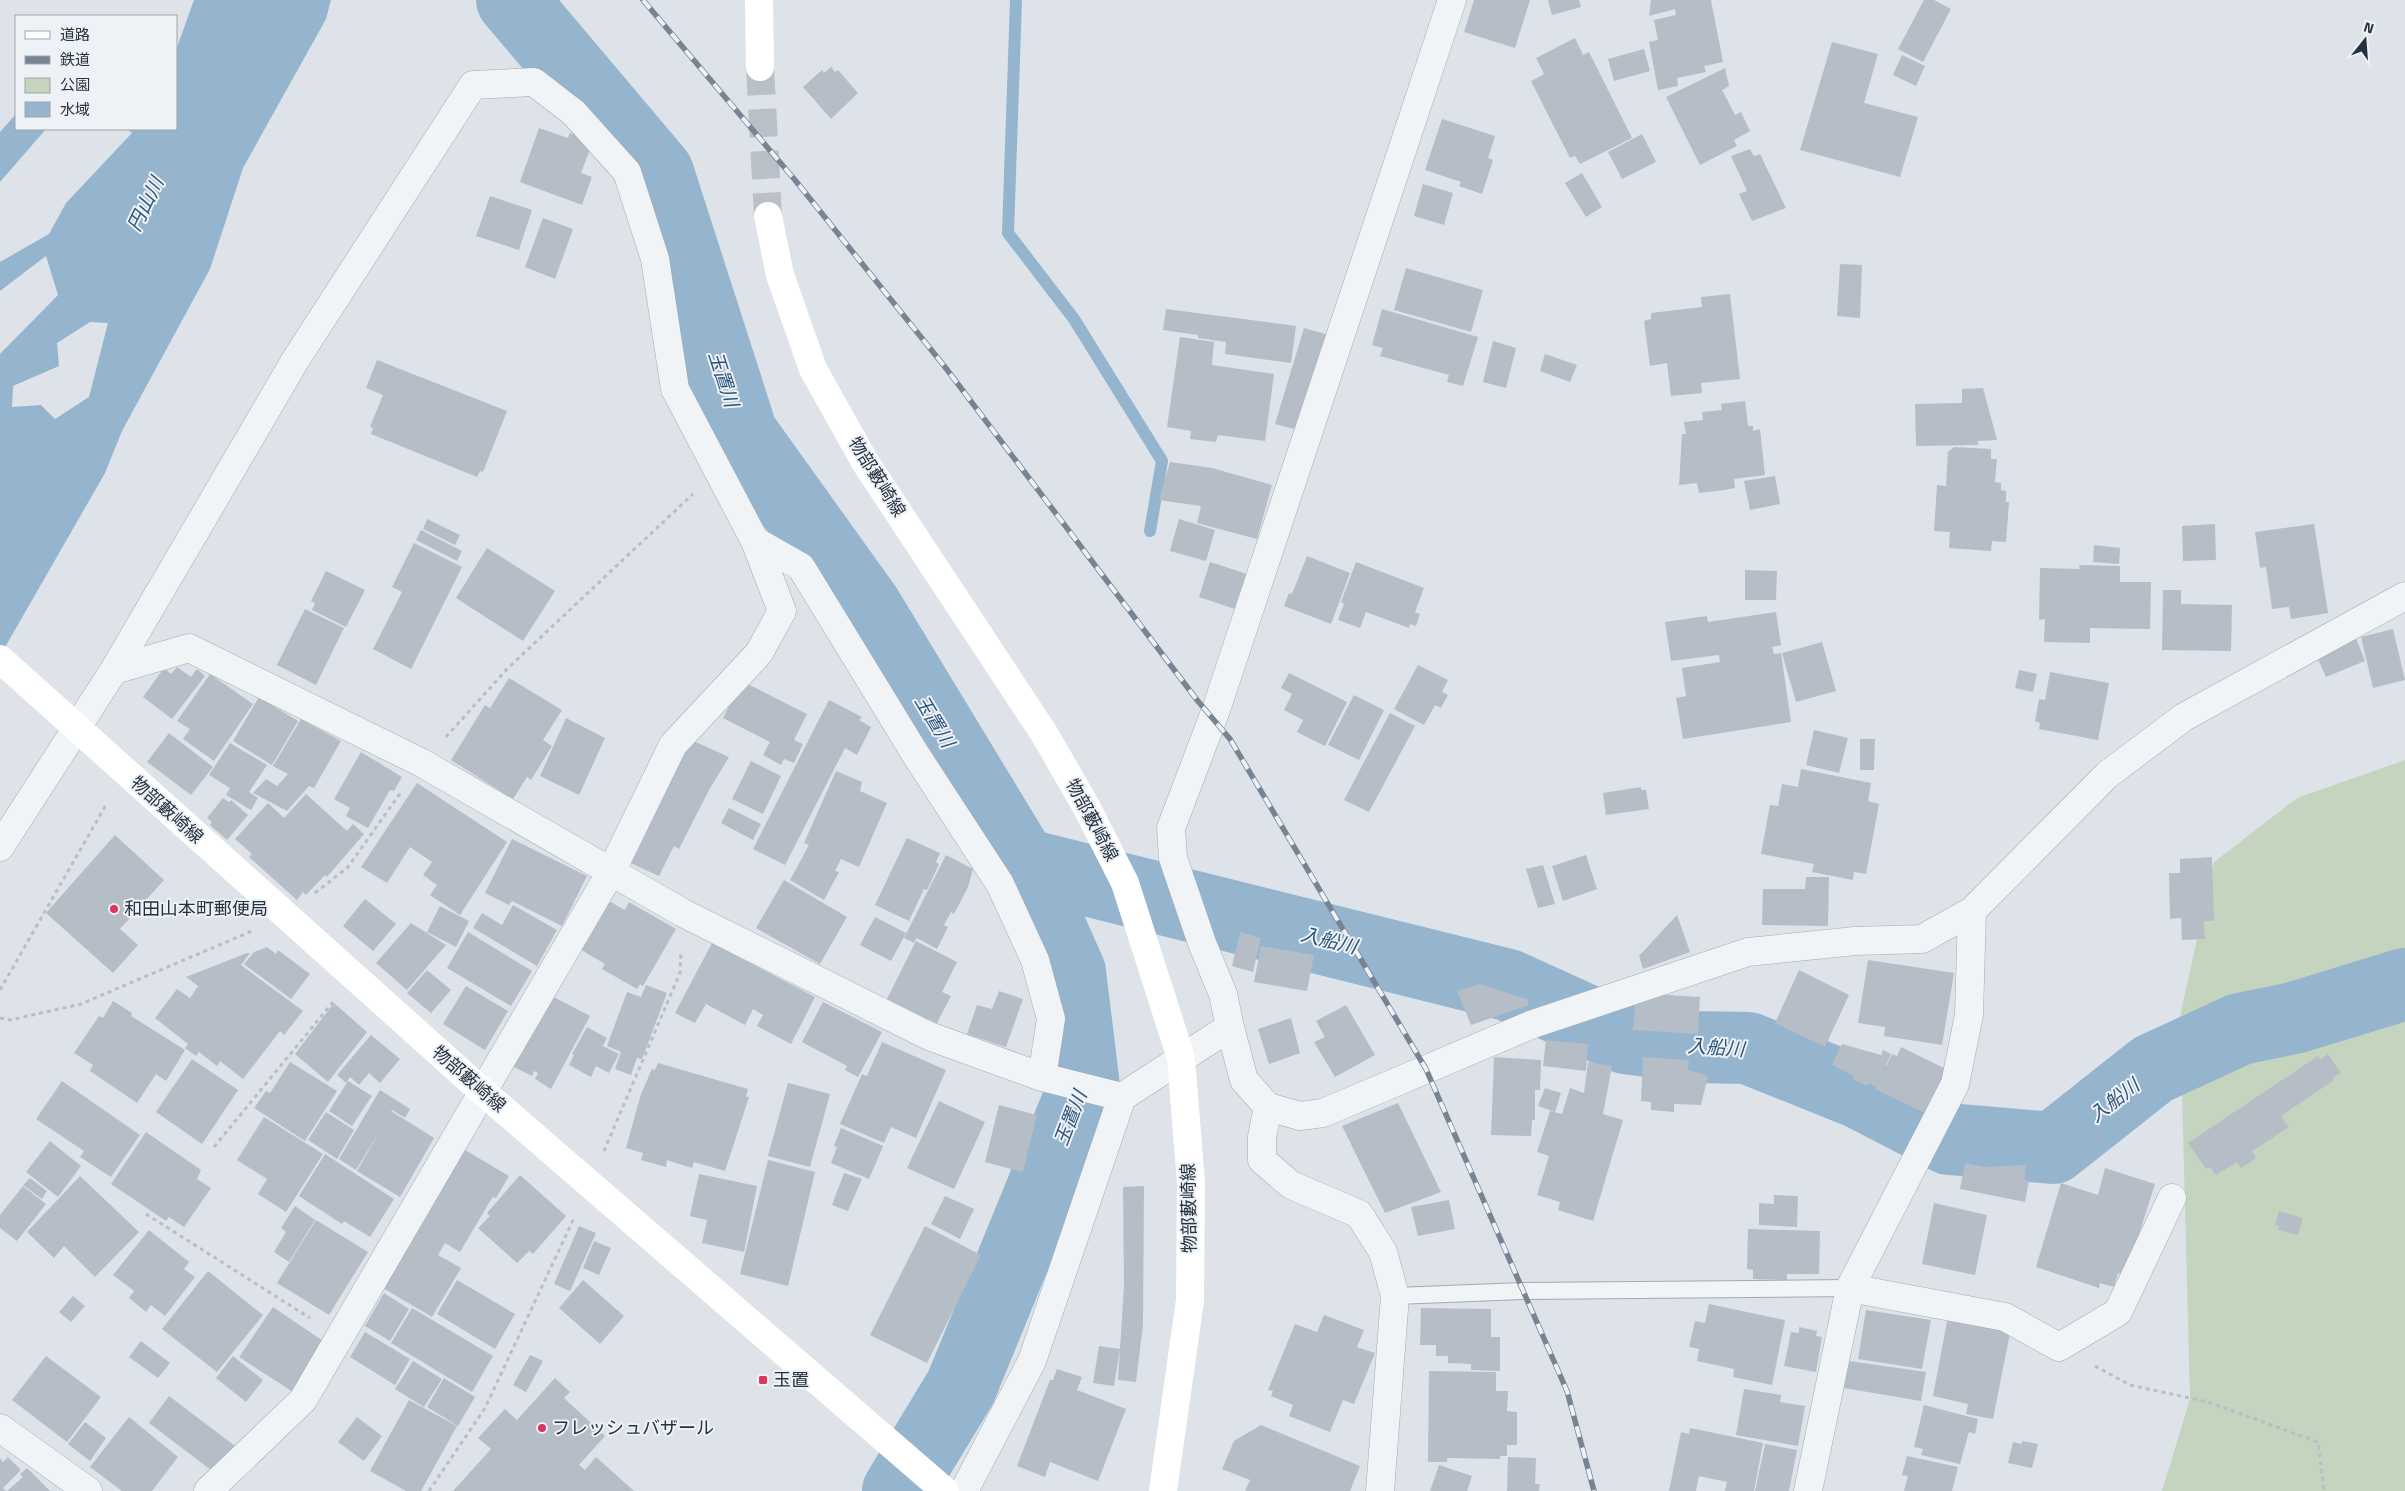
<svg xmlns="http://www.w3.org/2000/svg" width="2405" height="1491" font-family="'Titillium Web','Noto Sans JP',sans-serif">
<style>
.green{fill:#c5d4be}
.water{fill:#95b4cd;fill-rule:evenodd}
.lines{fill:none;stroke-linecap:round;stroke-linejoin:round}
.stream{stroke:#95b4cd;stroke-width:12}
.river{stroke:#95b4cd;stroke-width:72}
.building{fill:#b5bdc6}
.secondary-tunnel{stroke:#b9c0c7;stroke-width:28;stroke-dasharray:28 14;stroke-linecap:butt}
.service-casing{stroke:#a3aab3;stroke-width:18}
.minor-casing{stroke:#a3aab3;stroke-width:29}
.path{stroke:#b8bec4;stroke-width:3;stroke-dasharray:4 4;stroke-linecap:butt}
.service{stroke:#f1f4f7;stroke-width:16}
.minor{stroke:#f1f4f7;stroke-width:28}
.secondary{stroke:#fff;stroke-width:28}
.rail-casing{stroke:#768494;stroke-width:5.5}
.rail{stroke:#eef2f6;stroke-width:4;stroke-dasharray:11;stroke-linecap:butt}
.poi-dot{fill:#db365b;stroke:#eef2f6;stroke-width:2}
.labels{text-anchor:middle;stroke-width:4;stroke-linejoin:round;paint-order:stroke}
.street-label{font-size:18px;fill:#263241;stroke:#eef2f6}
.poi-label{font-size:18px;fill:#263241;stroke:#eef2f6;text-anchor:start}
.water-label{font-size:19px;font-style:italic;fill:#2c5479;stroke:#eef2f6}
</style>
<rect width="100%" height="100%" fill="#dee3e9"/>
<path class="green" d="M2405,760V1491H2162L2190,1399L2180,1016L2214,862L2297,798Z"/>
<path class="water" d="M194,0H331L326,19L243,168L210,269L122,431L105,473L0,656V354L58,295L46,256L0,291V262L49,234L66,203L132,133L127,129H176V50ZM90,322L108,323L89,397L55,419L41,405L12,407L13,386L59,366L57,343Z
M16,114V129H46L0,182V132Z"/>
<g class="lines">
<path class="stream" d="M1016,0L1008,233L1074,319L1162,461L1150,531"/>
<path class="river" d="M512,0L658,173L742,434L866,607L1022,864L1070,972L1084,1087L961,1387L898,1491
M1022,864L1508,985L1625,1038L1694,1047L1748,1048L1860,1093L1949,1139L2053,1148L2153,1069L2240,1029L2294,1018L2405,984"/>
</g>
<path class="building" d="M1474,0H1530L1515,48L1464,32Z
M1548,0H1579L1581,7L1552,15Z
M1651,0H1711L1723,62L1704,66L1706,72L1677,78L1678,86L1658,90L1649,42L1658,40L1654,20L1676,15L1675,9L1649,16Z
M1924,0H1934L1951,9L1923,62L1898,49Z
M1575,38L1583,55L1589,52L1632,138L1580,164L1575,156L1570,158L1531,81L1544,74L1536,58Z
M1832,42L1878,54L1864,103L1918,117L1900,177L1800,150Z
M1644,49L1650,71L1614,81L1608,59Z
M1902,55L1925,66L1916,86L1893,75Z
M831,67L835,72L838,70L858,93L831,119L803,87L822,70L824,73Z
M1725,68L1729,86L1722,90L1735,115L1741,112L1750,131L1734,140L1737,146L1700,165L1666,97Z
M1442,119L1495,136L1488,158L1493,160L1482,194L1459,186L1461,182L1425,170Z
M539,128L568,138L570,133L593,141L581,173L592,177L582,205L520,182Z
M1642,134L1656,162L1622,179L1608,152Z
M1750,149L1754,156L1760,154L1786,208L1752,221L1739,194L1747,191L1731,156Z
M1582,173L1602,207L1586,217L1565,183Z
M1423,184L1453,193L1444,225L1414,216Z
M490,196L532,210L519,250L476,236Z
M543,218L573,229L555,279L525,267Z
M1840,264L1862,265L1860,318L1837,316Z
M1406,268L1483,290L1471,332L1394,310Z
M1730,294L1740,379L1701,383L1702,393L1671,396L1667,363L1650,366L1644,321L1651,319V313L1702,307L1701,297Z
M1166,309L1296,326L1291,363L1225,354L1226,342L1198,338V335L1163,330Z
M1382,309L1478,337L1463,386L1447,382L1449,375L1380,356L1383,348L1372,345Z
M1304,328L1329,335L1298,430L1275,424Z
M1180,337L1214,342L1212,365L1274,374L1265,441L1218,435L1216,442L1190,439L1191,431L1167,427Z
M1493,341L1516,348L1506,388L1483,382Z
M1545,354L1577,365L1570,382L1540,371Z
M377,360L507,411L483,472L480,471L477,477L371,434L373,428L370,427L383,395L366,388Z
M1983,388L1997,440L1978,441V445L1916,446L1915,404L1962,403V389Z
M1745,401L1748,426H1753V431L1760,429L1765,475L1734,479L1735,488L1724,490L1699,493L1697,483L1679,485L1682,434H1686L1684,422L1703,420L1702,412L1722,410L1721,404Z
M1954,447L1991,449V459H1997L1995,482L2001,483V490L2006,491V502H2009L2006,542L1992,541L1991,551L1949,548L1950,532L1934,531L1937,485L1946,486L1948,452Z
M1170,462L1212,468L1272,485L1257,539L1197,523L1201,506L1159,500Z
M1775,476L1780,504L1750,510L1744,481Z
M427,519L460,535L455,545L423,529Z
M1179,519L1215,530L1206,561L1170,551Z
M2215,524L2216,560L2183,561L2182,526Z
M2314,524L2328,613L2291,619L2289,607L2272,609L2266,567L2260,568L2255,532Z
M421,530L462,551L457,561L416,540Z
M414,543L462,567L411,669L373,649L402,592L392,587Z
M2094,545L2120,548L2119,564L2093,562Z
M487,548L555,591L523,641L456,598Z
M1307,556L1350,573L1331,624L1284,606L1289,593L1292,594Z
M1210,562L1247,574L1235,609L1199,597Z
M1356,562L1424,588L1415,612L1420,614L1416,626L1410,624L1409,628L1366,612L1360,628L1338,620L1344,604L1341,602Z
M2079,565L2120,566V582H2151L2150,629L2090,628V643L2044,642L2045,619L2039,620L2040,568L2080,569Z
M1745,570L1777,571L1776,600H1745Z
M326,571L365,590L346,627L312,610L315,603L311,601Z
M2163,590H2181V604L2232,605L2231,651L2162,650Z
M305,609L344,628L316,685L277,665Z
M1776,612L1781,645L1772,647L1774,654L1781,653L1791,722L1683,739L1676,698L1686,696L1682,668L1720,662L1719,655L1671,661L1665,622L1707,616L1708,622Z
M2393,629L2405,680L2373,688L2361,637Z
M2356,638L2365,661L2326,677L2316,655Z
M1822,642L1836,691L1796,702L1782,653Z
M1418,665L1448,680L1442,692L1448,695L1441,708L1435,705L1424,725L1394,709Z
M177,667L191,677L197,669L205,676L172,719L143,697L164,668L171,674Z
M2019,670L2037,674L2033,692L2015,688Z
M2050,672L2109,683L2098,740L2039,729L2040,723L2035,721L2039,699L2045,700Z
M1289,673L1347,702L1325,746L1297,732L1303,720L1284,710L1292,694L1281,688Z
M210,674L253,704L214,761L183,739L190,729L177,721Z
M509,678L562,710L543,740L552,746L531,780L527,777L513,799L451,760L485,705L490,708Z
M742,681L807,714L794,740L803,744L794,763L784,759L781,765L763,755L770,742L723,718Z
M1354,695L1384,710L1359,760L1328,745Z
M259,697L298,721L272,765L233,741Z
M829,700L862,717L859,720L871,727L857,755L845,748L785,865L753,849Z
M1390,713L1415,726L1369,812L1344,800Z
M566,718L605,738L579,795L540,776Z
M301,719L341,741L314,788L309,786L287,811L253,793L266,779L277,786L288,774L273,766Z
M1814,730L1848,738L1839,773L1806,765Z
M169,733L213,767L191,795L147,762Z
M689,739L729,757L709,790L679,849L674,846L659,876L624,860Z
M1860,739H1875L1874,770H1860Z
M230,743L267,765L249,792L258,798L251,810L226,795L230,788L209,775Z
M361,752L402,777L394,791L390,790L368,828L346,816L350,808L334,799Z
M751,761L781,776L763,814L732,799Z
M1801,769L1871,783L1868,801L1879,804L1866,874L1854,872L1853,880L1812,872L1814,864L1761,854L1770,805L1778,806L1782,784L1798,787Z
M836,771L862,782L860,791L887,803L859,867L841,859L835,871L839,872L824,900L790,880L809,845L804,843Z
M417,783L507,842L460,915L430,895L437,885L423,875L432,862L410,847L387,883L361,867Z
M1641,787V790H1646L1649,809L1606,815L1603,793Z
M306,794L347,831L353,824L364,834L327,877L325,875L306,895L303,892L297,900L249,857L252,854L235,839L268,803L284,818Z
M223,798L229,802L231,800L248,815L227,840L210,825L212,822L207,818Z
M729,808L761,824L753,840L721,823Z
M115,835L164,880L120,929L138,945L113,973L46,913Z
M907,838L940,853L936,862L939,864L927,890L924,889L909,921L875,905Z
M512,839L587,876L562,926L512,901L509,905L485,893Z
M946,855L973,869L968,887L954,914L951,912L944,925L948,927L937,949L919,939L916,938L914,943L904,938Z
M1586,855L1597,889L1563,901L1552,866Z
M2212,857L2214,921H2204L2205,939L2182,940L2181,918L2170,919L2169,873H2180V859Z
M1543,865L1555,904L1538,908L1526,869Z
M1806,877H1829L1828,926L1762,925L1763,889H1805Z
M784,880L847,917L820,964L756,928Z
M601,897L625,910L629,902L676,929L643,986L640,984L637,989L602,969L605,964L573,945Z
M365,899L396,924L373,951L343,926Z
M513,905L557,930L537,966L473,928L482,913L502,925Z
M440,906L469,921L456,947L427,932Z
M1677,915L1690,952L1643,969L1639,956Z
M875,917L906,933L891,961L860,945Z
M411,923L446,945L407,990L376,963Z
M468,932L532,971L511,1006L447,968Z
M1240,932L1261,938L1253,972L1232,966Z
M916,941L957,962L942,992L951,996L937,1023L928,1019L927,1022L886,1001Z
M712,943L815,997L791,1044L757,1026L763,1015L753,1009L745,1025L706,1004L695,1023L675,1013Z
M1261,946L1314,955L1307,991L1254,982Z
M267,947L276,954L278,950L310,974L291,999L244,964L254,952Z
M247,953H250L241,965L303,1011L284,1035L280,1031L243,1079L220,1061L217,1066L199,1052L196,1056L185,1048L188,1044L155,1018L177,989L190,998L198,986L186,977Z
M1868,960L1954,973L1942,1045L1884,1036L1885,1027L1858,1023Z
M427,970L451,990L431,1013L407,993Z
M1799,970L1849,995L1825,1047L1775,1023Z
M1480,984L1527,999L1529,1005L1471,1025L1457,991Z
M646,985L667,993L642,1059L637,1058L631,1075L615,1069L621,1052L607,1046L627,992L641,997Z
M466,986L508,1011L485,1050L443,1024Z
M999,991L1023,999L1006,1047L967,1034L977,1005L992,1009Z
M546,993L590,1016L551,1089L535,1079L538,1073L534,1071L532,1076L512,1066Z
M1653,994L1700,997L1698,1034L1633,1030L1635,1003Z
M113,1001L132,1013L131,1016L185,1050L166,1081L156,1074L137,1103L90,1071L93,1065L74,1053L99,1016L103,1018Z
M823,1002L882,1032L858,1077L845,1070L847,1066L802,1042Z
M334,1003L367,1032L328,1082L295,1054Z
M1346,1005L1375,1055L1335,1077L1314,1042L1325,1037L1316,1021Z
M1291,1018L1300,1053L1269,1064L1258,1029Z
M587,1027L607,1038L603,1046L619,1054L609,1073L596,1066L591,1077L569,1065L574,1055L572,1054Z
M371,1035L400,1059L380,1083L369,1073L359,1085L350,1077L346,1083L337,1075Z
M1546,1040L1588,1044L1586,1071L1543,1066Z
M882,1042L946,1070L916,1138L891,1127L884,1143L840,1124L862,1074L867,1076Z
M1842,1044L1881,1055L1883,1050L1891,1054L1876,1087L1868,1083L1867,1086L1852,1079L1854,1076L1832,1065Z
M1901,1047L1948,1070L1931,1116L1875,1089L1892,1054L1897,1056Z
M2328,1054L2341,1073L2332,1078L2334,1080L2281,1116L2289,1127L2252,1151L2256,1158L2241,1168L2237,1162L2216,1175L2210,1167L2206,1169L2188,1143L2318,1056L2320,1060Z
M1494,1057L1541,1060L1540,1090H1535V1120H1532L1531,1136L1491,1135Z
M1643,1057L1689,1060L1688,1070L1708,1076L1701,1105L1674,1104V1112L1651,1110V1102L1641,1101Z
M192,1059L238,1090L202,1144L156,1112Z
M290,1062L337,1091L305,1141L254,1108L266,1091L270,1093Z
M1588,1062L1612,1066L1603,1114L1623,1120L1593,1221L1558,1210L1560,1202L1537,1195L1549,1156L1537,1152L1550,1111L1562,1114L1570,1088L1584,1093Z
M658,1063L748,1089L746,1097H749L725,1171L694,1162L692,1168L667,1160L666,1167L641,1160L643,1153L626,1148L641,1094L652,1069L655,1070Z
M62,1081L140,1135L111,1177L80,1157L84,1151L36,1119Z
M348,1081L372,1096L352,1126L329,1111Z
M788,1083L830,1094L810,1167L768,1156Z
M1545,1088L1561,1093L1555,1112L1538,1106Z
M380,1090L410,1109L405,1118L392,1110L391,1111L434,1138L400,1197L357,1171L381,1129L356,1170L339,1159Z
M939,1101L985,1122L954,1189L907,1168Z
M1398,1103L1441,1192L1385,1213L1342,1126Z
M999,1105L1037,1115L1023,1172L985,1162Z
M326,1112L354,1130L337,1159L308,1140Z
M264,1117L323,1154L286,1212L258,1194L267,1179L237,1160Z
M841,1128L883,1146L869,1179L831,1163L837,1147L834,1146Z
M146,1132L201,1170L197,1179L211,1188L184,1227L169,1217L166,1221L111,1184Z
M50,1141L81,1166L58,1197L26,1172Z
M465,1150L509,1176L496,1198L493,1197L489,1203L460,1252L445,1243L438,1255L461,1268L432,1317L383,1288Z
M325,1154L394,1199L370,1237L344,1221L342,1224L299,1196Z
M768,1160L815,1172L788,1286L740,1274Z
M1965,1163L1984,1167L2026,1165L2025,1180L2029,1181L2025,1202L1960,1189Z
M2105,1168L2155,1184L2126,1275L2118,1273L2114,1287L2100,1283L2099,1288L2036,1267L2061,1183L2098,1195Z
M844,1173L862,1179L848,1211L832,1205Z
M699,1174L757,1186L744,1252L702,1243L707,1220L690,1216Z
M520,1175L566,1216L533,1254L529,1251L517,1263L478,1228L490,1216L487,1213Z
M80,1176L139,1232L95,1277L64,1246L54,1258L27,1232Z
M30,1178L47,1191L42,1199L23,1185Z
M23,1186L46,1204L17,1241L0,1228V1215Z
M1144,1186L1143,1325L1136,1382L1118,1380L1124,1286L1123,1187Z
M1774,1195L1798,1196L1797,1227L1759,1225V1203L1774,1204Z
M945,1196L974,1209L960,1239L931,1224Z
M1449,1200L1455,1229L1418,1236L1411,1207Z
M1934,1203L1987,1215L1975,1275L1922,1264Z
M295,1206L315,1220L289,1262L274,1252L286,1232L281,1228Z
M2279,1211L2303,1218L2298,1235L2278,1230L2279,1226L2275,1225Z
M316,1220L368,1252L329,1315L277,1283Z
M579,1226L596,1233L570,1291L554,1284Z
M925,1226L981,1255L927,1363L870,1335Z
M1748,1229L1820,1231L1819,1274H1787V1280L1753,1279V1270L1747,1269Z
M149,1230L189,1262L184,1269L195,1277L165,1316L151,1305L146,1312L129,1298L134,1291L113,1275Z
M594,1241L611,1248L599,1275L583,1268Z
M208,1271L263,1315L217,1372L162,1329Z
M457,1280L515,1314L495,1349L437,1314Z
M583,1280L624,1316L600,1344L559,1308Z
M384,1293L409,1309L390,1341L365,1326Z
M73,1296L85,1306L71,1322L59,1312Z
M1709,1304L1785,1320L1772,1385L1733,1377L1734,1369L1697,1361L1699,1349L1689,1347L1695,1321L1705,1323Z
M273,1307L326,1343L293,1392L239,1357Z
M412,1308L493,1356L472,1392L391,1343Z
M1421,1308L1491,1309V1337H1500V1371L1471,1370V1364L1448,1363V1356H1436V1345H1420Z
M1866,1310L1931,1320L1922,1369L1858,1359Z
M1324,1315L1364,1330L1357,1347L1375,1353L1354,1404L1343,1400L1330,1432L1289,1416L1293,1405L1271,1396L1273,1391L1268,1390L1295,1324L1317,1332Z
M1948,1316L2011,1328L1993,1419L1966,1414L1968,1404L1933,1396Z
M1799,1327L1817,1331L1816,1336L1822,1337L1816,1372L1784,1366L1791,1332L1799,1333Z
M365,1332L410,1359L395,1385L350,1357Z
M141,1341L170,1363L158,1378L129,1357Z
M1099,1346L1120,1349L1114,1386L1093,1383Z
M530,1355L543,1361L526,1392L513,1385Z
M46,1356L101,1397L67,1442L12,1400Z
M233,1356L263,1380L246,1402L216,1378Z
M413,1361L442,1379L424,1407L395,1389Z
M1849,1361L1926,1372L1921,1401L1844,1388Z
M1057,1369L1082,1377L1077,1390L1126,1409L1098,1481L1050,1462L1045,1477L1017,1466L1050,1380H1053Z
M1429,1371L1496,1372V1391H1508L1507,1411L1517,1412V1445H1507V1456H1500V1459L1447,1458V1462H1428Z
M444,1378L475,1397L458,1426L427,1407Z
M555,1378L570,1392L564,1398L605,1436L579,1465L585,1470L596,1457L634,1491H453L491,1449L478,1438L505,1409L517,1420Z
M1744,1389L1781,1395L1780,1402L1805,1406L1798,1446L1736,1435Z
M169,1396L235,1446L215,1473L149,1423Z
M409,1400L457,1426L421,1491H406L370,1471Z
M1924,1405L1978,1419L1975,1434L1969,1432L1960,1464L1921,1455L1923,1449L1914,1447Z
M129,1417L178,1457L152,1491H122L90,1467Z
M357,1417L382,1436L364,1461L338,1442Z
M85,1422L106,1438L90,1461L68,1444Z
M1261,1425L1360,1466L1350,1491H1245L1250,1480L1222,1469L1234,1441Z
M1690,1428L1763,1443L1754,1491H1725L1727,1482L1699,1476L1696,1491H1669L1681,1432L1689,1434Z
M2022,1441L2038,1444L2032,1468L2008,1463L2013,1442L2022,1444Z
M1765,1444L1797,1450L1789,1491H1755Z
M1907,1456L1958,1467L1952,1491H1904L1908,1476L1902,1475Z
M8,1457L21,1470L3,1488L6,1491H0V1458L3,1462Z
M1508,1457L1536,1458L1535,1484H1540L1539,1491H1507Z
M1439,1465L1472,1476L1467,1491H1430Z
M27,1468L50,1491H7L23,1477L20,1474Z"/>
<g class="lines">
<path class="secondary-tunnel" d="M760,67L768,216"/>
<g class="service-casing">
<path id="service" d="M1395,1296L1523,1291L1850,1288"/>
</g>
<g class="minor-casing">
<path id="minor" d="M114,670L296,359L473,85L534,82L574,113L627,172L655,259L675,389L755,541L801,567L916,755L1000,884L1035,960L1051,1019L1042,1077
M0,847L114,670L189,648L422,763L683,913L929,1036L1042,1077L1122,1097
M1230,1027L1244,1080L1268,1107L1300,1116L1323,1113L1533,1024L1748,952L1855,941L1922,939L1972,911L2107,775L2184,717L2405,596
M1268,1107L1262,1137V1160L1291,1185L1359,1214L1383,1252L1395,1296L1380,1491
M1850,1288L2005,1317L2059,1347L2118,1312L2172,1198
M0,1428L88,1491
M208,1491L303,1400L612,870L673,745L759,653L782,611L755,541
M964,1491L1032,1361L1122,1097L1230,1027L1223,994L1202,943L1173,858L1171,828L1217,707L1452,0
M1808,1491L1850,1288L1955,1084L1969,1015L1972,911"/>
</g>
<path class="path" d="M446,737L507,669L693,494
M315,893L348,867L401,792
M0,990L107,803
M0,1018L10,1020L81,1004L252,931
M214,1147L333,1002
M604,1151L680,973L681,951
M146,1214L310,1318
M2095,1366L2130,1385L2208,1402L2318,1442L2324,1491
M429,1491L485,1408L575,1216"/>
<use href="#service" class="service"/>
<use href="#minor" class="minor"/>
<path class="secondary" d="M759,0L760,67
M768,216L780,275L813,369L865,462L1045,735L1087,808L1125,883L1181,1058L1191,1183L1190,1300L1163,1491
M0,659L483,1092L945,1491"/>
<g class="rail-casing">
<path id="rail" d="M643,0L795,180L945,367L1197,700L1230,739L1426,1069L1567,1391L1594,1491"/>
</g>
<use href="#rail" class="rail"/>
</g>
<g class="poi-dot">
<circle cx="114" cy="909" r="5"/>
<rect x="758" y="1375" width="10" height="10" rx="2.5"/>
<circle cx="542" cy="1428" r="5"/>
</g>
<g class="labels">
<g class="street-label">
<text transform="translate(877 477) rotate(58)" y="6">物部藪崎線</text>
<text transform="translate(167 810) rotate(42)" y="6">物部藪崎線</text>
<text transform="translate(1092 820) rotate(62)" y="6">物部藪崎線</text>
<text transform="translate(469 1079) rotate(41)" y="6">物部藪崎線</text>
<text transform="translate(1189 1208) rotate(-91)" y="6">物部藪崎線</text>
</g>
<g class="poi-label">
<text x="124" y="915">和田山本町郵便局</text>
<text x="773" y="1386">玉置</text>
<text x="552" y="1434">フレッシュバザール</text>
</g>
<g class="water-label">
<text transform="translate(145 204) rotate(-64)" y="7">円山川</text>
<text transform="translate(724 379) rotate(72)" y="7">玉置川</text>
<text transform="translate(935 721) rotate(59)" y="7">玉置川</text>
<text transform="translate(1329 940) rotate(14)" y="7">入船川</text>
<text transform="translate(1716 1047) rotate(4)" y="7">入船川</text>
<text transform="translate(2114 1100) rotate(-38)" y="7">入船川</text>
<text transform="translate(1070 1118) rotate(-69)" y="7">玉置川</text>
</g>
</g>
<rect x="15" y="15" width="162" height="115" fill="#eef2f6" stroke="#9ea5ae"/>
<rect x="25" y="31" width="25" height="8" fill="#ffffff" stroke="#9ea5ae"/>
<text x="60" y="40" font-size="15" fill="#263241">道路</text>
<rect x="25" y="56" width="25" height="8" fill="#768494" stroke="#9ea5ae"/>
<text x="60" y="65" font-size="15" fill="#263241">鉄道</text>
<rect x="25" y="78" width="25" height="15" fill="#c5d4be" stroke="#9ea5ae"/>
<text x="60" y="90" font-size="15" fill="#263241">公園</text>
<rect x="25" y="102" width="25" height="15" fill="#95b4cd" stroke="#9ea5ae"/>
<text x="60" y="115" font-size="15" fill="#263241">水域</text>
<g transform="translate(2365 40) rotate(17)" stroke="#eef2f6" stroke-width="4" paint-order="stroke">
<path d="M0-4L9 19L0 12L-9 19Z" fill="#263241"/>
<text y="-8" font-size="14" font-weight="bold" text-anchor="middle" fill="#263241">N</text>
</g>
</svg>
